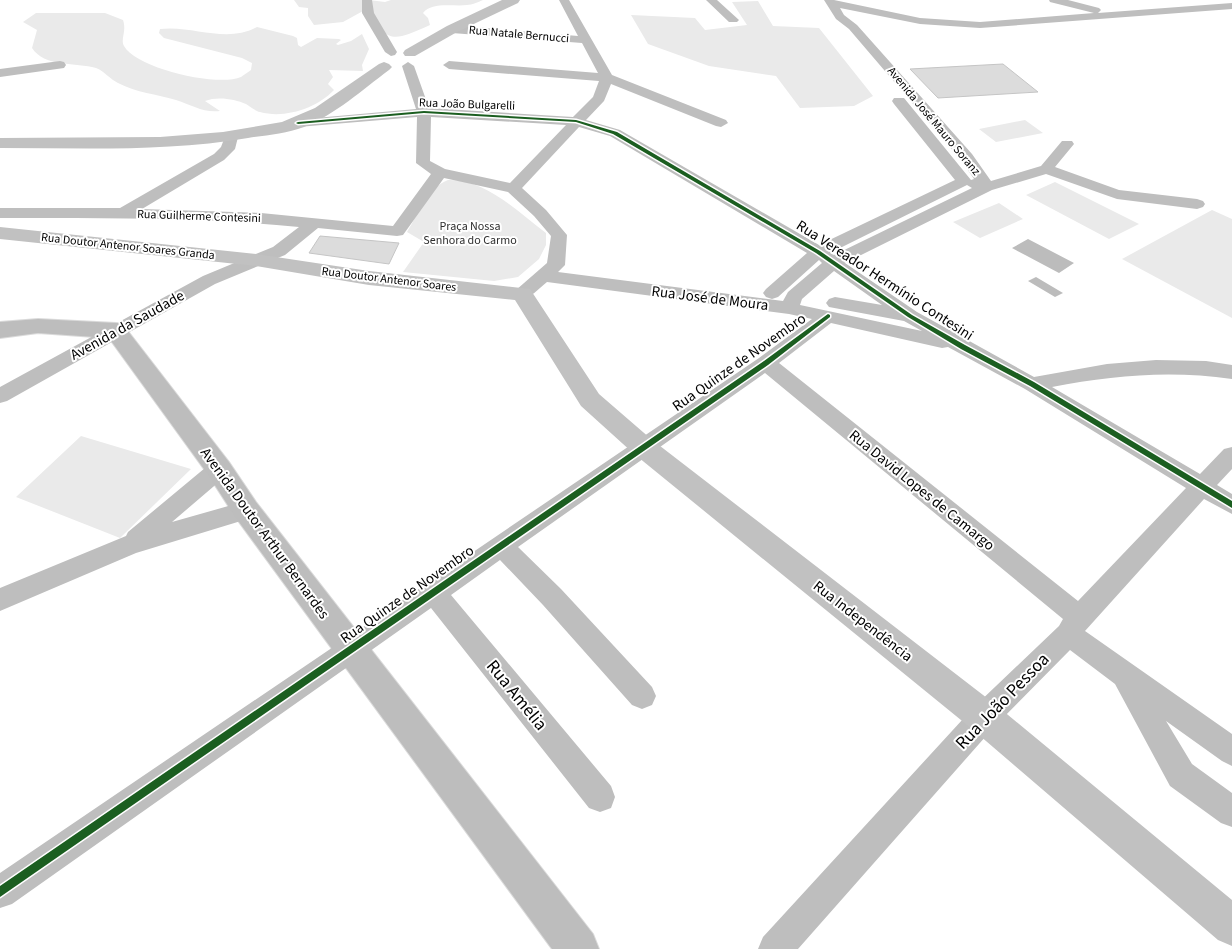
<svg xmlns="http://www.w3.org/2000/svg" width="1232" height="949" font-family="'Source Sans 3',sans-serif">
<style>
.green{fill:#eaeaea}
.water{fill:#bcbcbc}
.building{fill:#dcdcdc;stroke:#c5c5c5}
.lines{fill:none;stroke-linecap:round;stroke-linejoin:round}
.primary-casing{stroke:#dbdbdb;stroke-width:2}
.minor{fill:#bebebe;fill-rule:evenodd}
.secondary{fill:#c1c1c1;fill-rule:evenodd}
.primary{fill:#bdbdbd;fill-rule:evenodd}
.cycleway-casing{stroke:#fff;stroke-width:3}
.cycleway{fill:#1b5e20;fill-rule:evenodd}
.labels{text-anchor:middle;stroke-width:4;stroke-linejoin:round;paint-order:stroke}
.far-street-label{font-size:12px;fill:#000;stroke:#fff}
.far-park-label{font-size:12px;fill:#2f2f2f;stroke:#fff}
.street-label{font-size:15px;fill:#000;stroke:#fff}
.near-street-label{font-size:18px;fill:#000;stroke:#fff}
</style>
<rect width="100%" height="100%" fill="#fff"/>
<path class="green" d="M294,0H369L385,2L391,0H483C478,2 472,5 467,5C454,7 432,1 423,13L428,18L430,25C390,43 391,42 363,11L343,22L314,25L308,16V8L299,7Z
M758,1L773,26L819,28L873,96L854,106L800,108L776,76L709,66L648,44L631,15L695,18L705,30L747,25L732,2Z
M36,13H105L123,20C127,32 120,39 124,46C137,69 218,87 241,77C244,75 248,72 251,70L252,63L242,58L164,38L159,33L160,29C193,25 226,44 257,27L293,36L297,38L298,45L301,47L317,38L339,39L341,40L336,44L338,45L351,41L362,34L369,49L362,65L363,71L329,70L333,77L328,84L334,90C317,108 285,119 260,112C255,111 251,107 246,104C235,99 217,96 205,101L220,111C203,113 192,105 176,100C156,94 137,93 118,83C110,79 104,71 96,68C76,62 45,68 32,48L37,30L23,22Z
M1025,120L1043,133L996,142L979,129Z
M448,180C486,179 518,212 546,233V245L539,259L518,277L494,281L403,272L424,242L407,232C419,213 427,188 448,180Z
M1055,182L1139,224L1109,239L1026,195Z
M999,203L1023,219L980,238L953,222Z
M1212,210L1232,219V318L1122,259Z
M81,436L191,469L120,538L16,497Z"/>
<path class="water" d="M1028,239L1074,263L1059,273L1012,248Z
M1036,277L1063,293L1055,297L1028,281Z"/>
<path class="building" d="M1003,64L1038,92L938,98L910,69Z
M320,236L399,243L389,264L309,253Z"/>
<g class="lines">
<g class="primary-casing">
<path id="primary" d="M38,319L116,323L124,326L229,462L256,502L593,934L599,949H552L236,518L209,476L109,338L38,333L0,338V322Z"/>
</g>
<path class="minor" d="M362,0H372L374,13L397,52L395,55L391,56L385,52L362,13Z
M559,0H569L612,75L726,120L728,123L721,127L716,126L611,84L604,101L586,120L620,130L819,245L955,180L894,104L892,101L894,98H904L971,180L974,179L961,160L849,29L836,19L824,0H834L920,18L980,22L1094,13L1050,2L1049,0H1068L1099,8L1101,10L1098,13L1232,3V9L980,28L920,24L840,8L844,15L857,25L972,154L991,181L1041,166L1062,141H1072L1074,144L1055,167L1119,190L1197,199L1203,201L1205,204L1203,207L1197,209L1117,199L1046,174L992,190L845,263L917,312L1034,377L1107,364L1156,360L1206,361L1232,365V379C1171,370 1113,375 1052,387L1200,474L1224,449L1232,447V469L1217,485L1232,494V514L1204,499L1085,631L1232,734V766L1222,761L1166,721L1192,764L1232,793V827L1221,823L1170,786L1115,684L1070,650L994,727L798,949H758L763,937L974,707L1059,626L1063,619L765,373L518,547L561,589L652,687L656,696L652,705L642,709L632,705L543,605L500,560L451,595L611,786L615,797L611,808L600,812L589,808L431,608L12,904L0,908V873L759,358L812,319L789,314L547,282C537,290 529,301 516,298L513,294L516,290L547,263L551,236L534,216L508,192L444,178L403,235L397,236L318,228L285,255L215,284L7,401L0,403V387L203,276L273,247L299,227C200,217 100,218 0,218V208H120L214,154L221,147L226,134H236L238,137L235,149L224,160L142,209L261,213L393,226L431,174L416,163L417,117L298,127L291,123L293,120L416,109L402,66L408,62L414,66L429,108L573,117L593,97L599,81L449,69L443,65L449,61L598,73L582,43L452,33L446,29L452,25L578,36ZM431,117L566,125L510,183L445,169L430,161ZM579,127L610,136L807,253L766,289L763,293L766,297L772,299L778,297L819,260L822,263L788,292L783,301L558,272L565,265L567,235L546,210L522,188ZM967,185L972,188L834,255L830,253ZM834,271L882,305L835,297L829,299L826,303L829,307L904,321L922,331L800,305L802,299ZM831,323L942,348L948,347L1025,389L1186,488L1078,601L779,363Z
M706,0H717L739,20L737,22H729Z
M60,61L64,62L66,65L64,68L0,77V69Z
M219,460L227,463L230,469L227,475L172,522L246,501L254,503L258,510L254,517L136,553L0,611V588L126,536L128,532L211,463Z"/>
<path class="secondary" d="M502,0H520L518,3L457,32L415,56H405L403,53L405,50L447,26Z
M384,62L389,64L392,67L389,70C362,90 336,114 304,127C286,134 266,135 248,138C166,152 83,148 0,148V138L160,137L223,132L282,122L315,108L379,64Z
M0,227L256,254L369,271L530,289L599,394L651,439L996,705L1232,900V946L1218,940L972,729L633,453L581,406L515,300L369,285L256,266L0,239Z"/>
<use href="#primary" class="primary"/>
<g class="cycleway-casing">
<path id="cycleway" d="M424,111L576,120L617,132L820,251L912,315L965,345L1034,382L1232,501V508L1030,386L961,349L908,317L816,253L613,134L576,122L424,113L298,124L296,123L298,122Z
M828,314L830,315V317L768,365L0,897V886L764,361Z"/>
</g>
<use href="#cycleway" class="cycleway"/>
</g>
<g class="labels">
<g class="far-street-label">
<text transform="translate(519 34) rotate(5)" y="4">Rua Natale Bernucci</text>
<text transform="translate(467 104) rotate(2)" y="4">Rua João Bulgarelli</text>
<text transform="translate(934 121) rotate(50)" y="4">Avenida José Mauro Soranz</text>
<text transform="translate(199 216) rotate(2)" y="4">Rua Guilherme Contesini</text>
<text transform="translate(128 246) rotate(6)" y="4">Rua Doutor Antenor Soares Granda</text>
<text transform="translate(389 279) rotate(7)" y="4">Rua Doutor Antenor Soares</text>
</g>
<g class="far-park-label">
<text x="470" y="230">Praça Nossa<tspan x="470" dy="14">Senhora do Carmo</tspan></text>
</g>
<g class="street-label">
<text transform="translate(885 280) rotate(33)" y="5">Rua Vereador Hermínio Contesini</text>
<text transform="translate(710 298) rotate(7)" y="5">Rua José de Moura</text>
<text transform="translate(127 325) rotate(-29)" y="5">Avenida da Saudade</text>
<text transform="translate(739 362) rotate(-35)" y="5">Rua Quinze de Novembro</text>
<text transform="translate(922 490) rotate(39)" y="5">Rua David Lopes de Camargo</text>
<text transform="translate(265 533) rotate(54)" y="5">Avenida Doutor Arthur Bernardes</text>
<text transform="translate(407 594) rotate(-35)" y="5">Rua Quinze de Novembro</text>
<text transform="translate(863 621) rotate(38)" y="5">Rua Independência</text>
</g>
<g class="near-street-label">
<text transform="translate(517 695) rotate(51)" y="6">Rua Amélia</text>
<text transform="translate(1002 701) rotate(-46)" y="6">Rua João Pessoa</text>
</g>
</g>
</svg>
